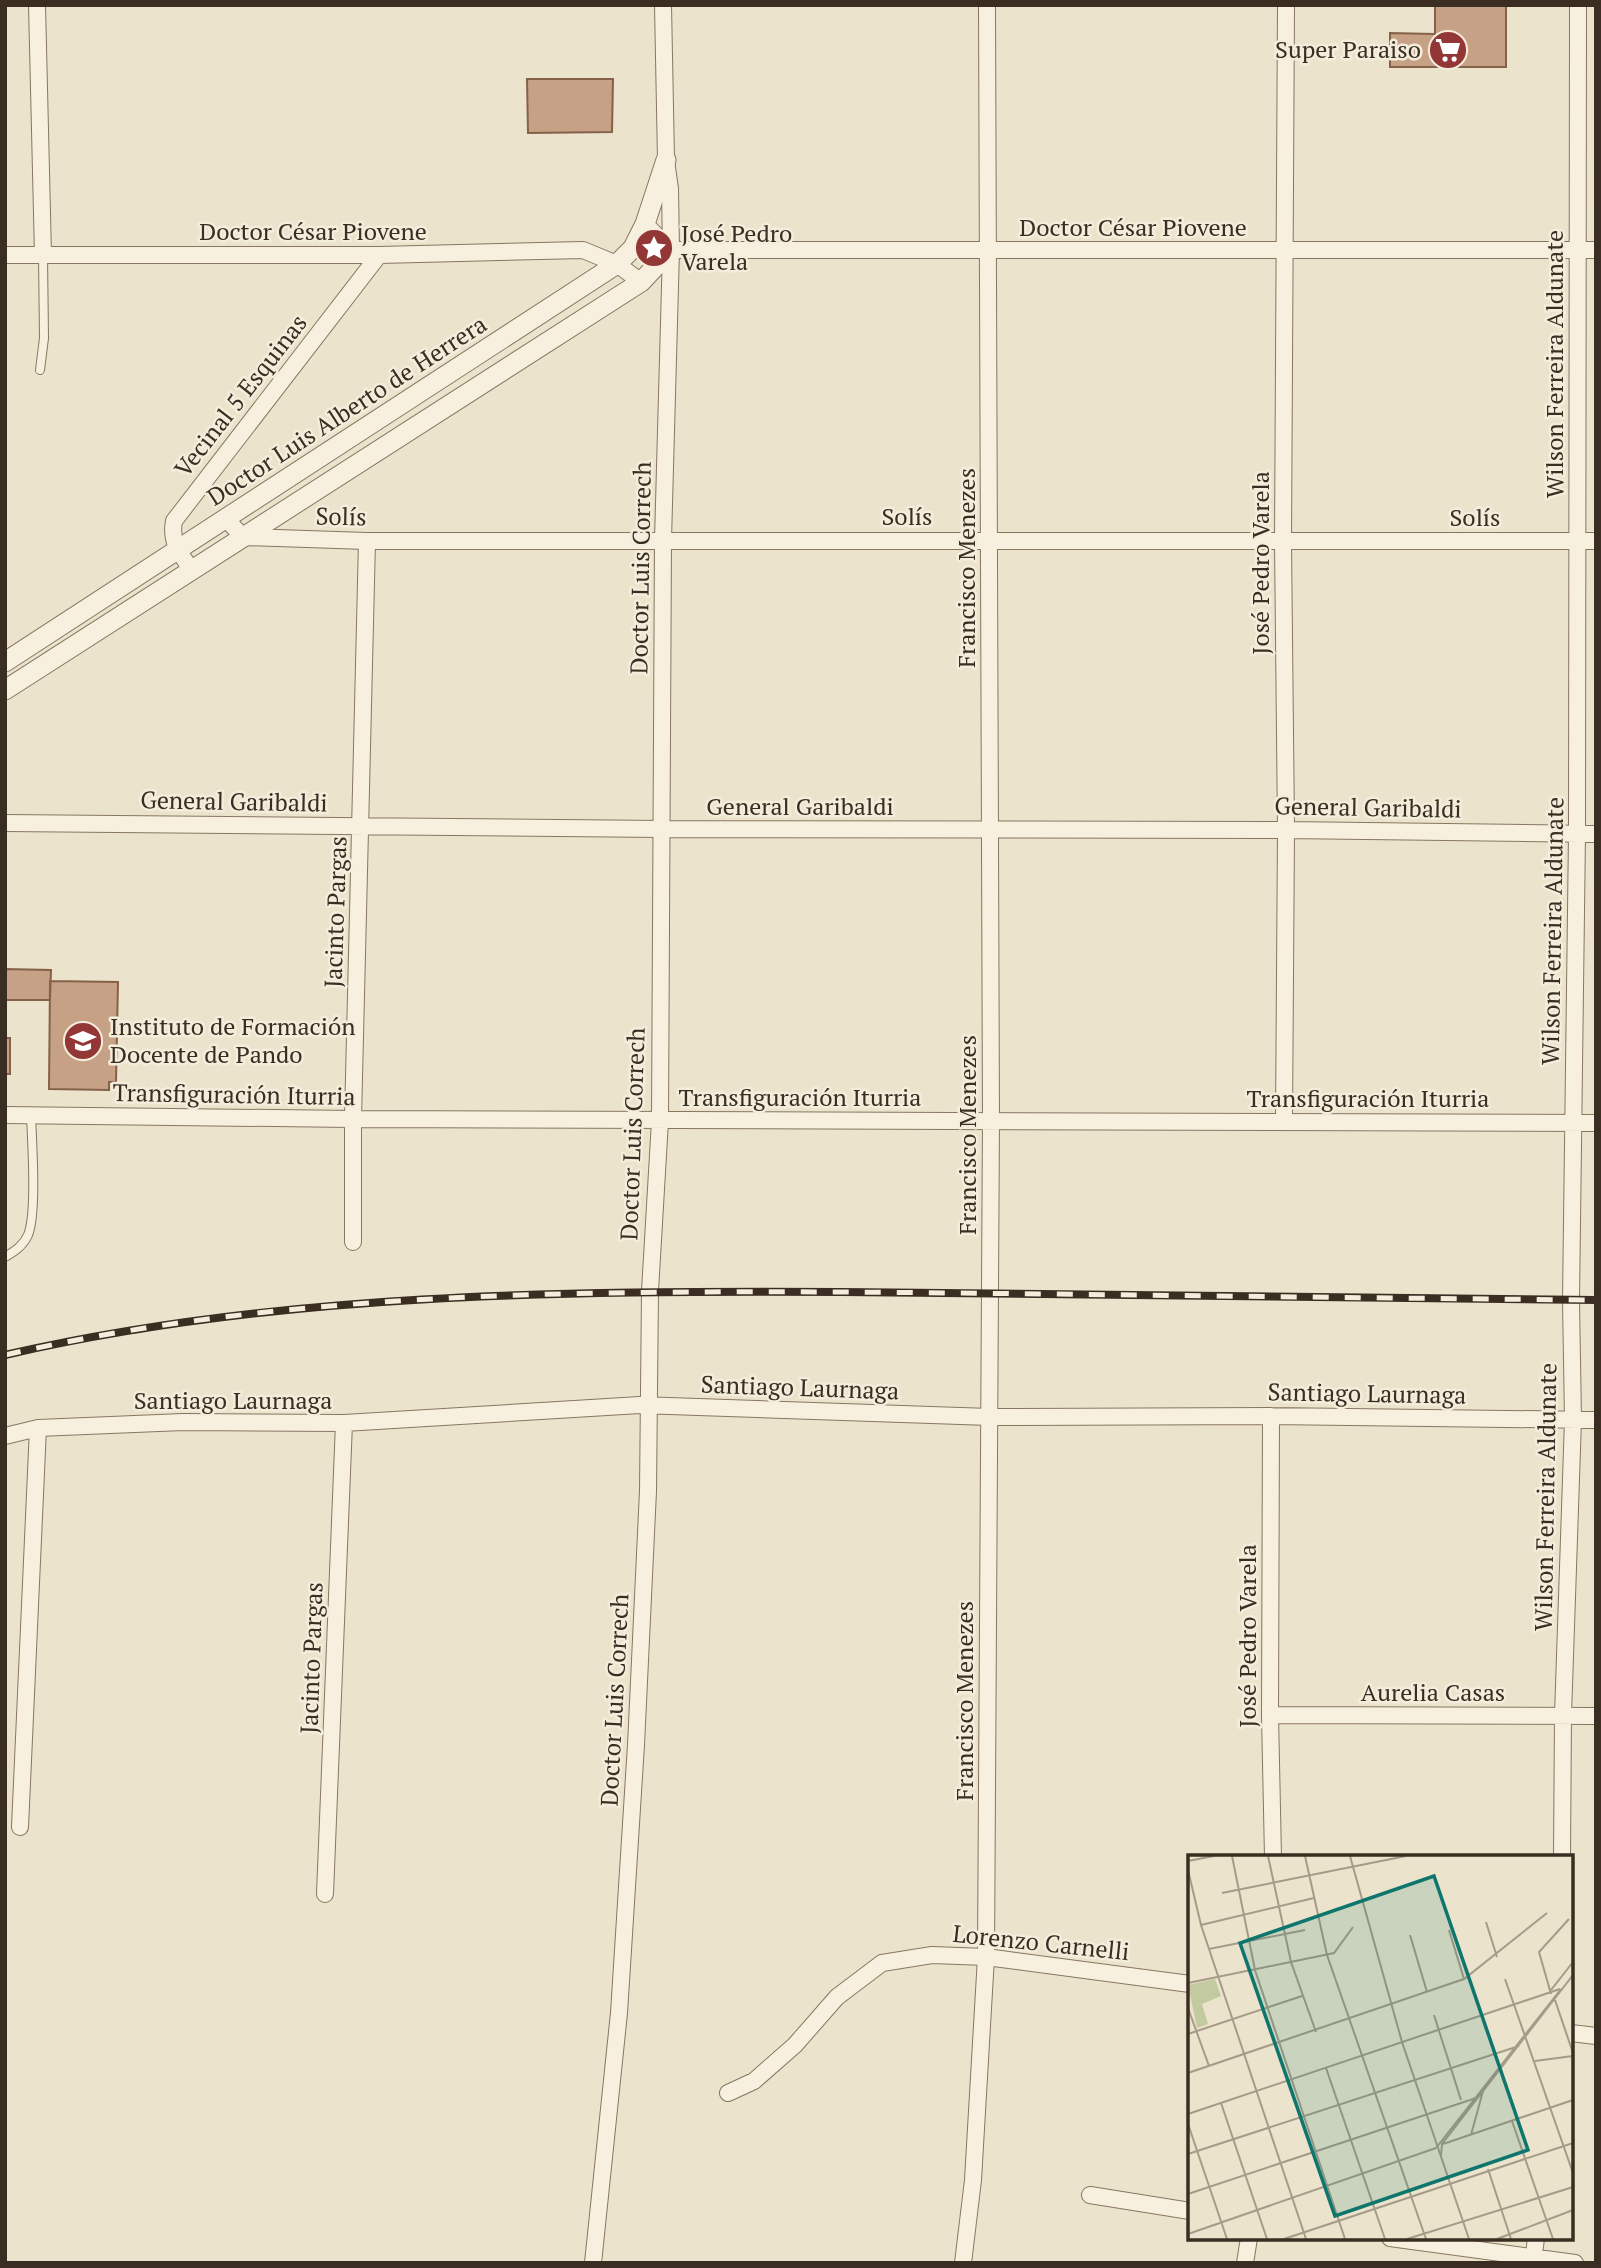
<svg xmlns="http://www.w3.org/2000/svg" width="1601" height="2268" font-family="'PT Serif',serif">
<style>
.building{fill:#c7a185;stroke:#856149;stroke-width:2}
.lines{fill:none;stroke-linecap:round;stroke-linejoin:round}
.service-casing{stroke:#887661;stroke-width:10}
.minor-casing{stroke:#887661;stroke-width:18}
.tertiary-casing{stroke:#887661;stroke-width:21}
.service{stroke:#f7f0df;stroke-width:8}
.minor{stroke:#f7f0df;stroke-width:16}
.tertiary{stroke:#f7f0df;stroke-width:19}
.rail-casing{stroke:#3a2e23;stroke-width:8}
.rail{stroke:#f4eddb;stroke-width:5;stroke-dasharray:16;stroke-linecap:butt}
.labels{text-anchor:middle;stroke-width:5;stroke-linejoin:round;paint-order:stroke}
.poi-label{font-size:24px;fill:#3a2e23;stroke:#f4eddb;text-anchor:start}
.street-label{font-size:24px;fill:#3a2e23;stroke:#f4eddb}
.inset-road{fill:none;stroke:#a59b88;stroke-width:2}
.view{fill:#0f766e;fill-opacity:0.15;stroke:#0f766e;stroke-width:3.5}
.inset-edge{fill:none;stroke:#3a2e23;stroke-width:3.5}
</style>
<rect width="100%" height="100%" fill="#ece3cc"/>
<path class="building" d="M1435,5H1506V67H1390V33L1435,34Z
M527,79H613L612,132L528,133Z
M5,969L51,970L50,1000H5Z
M50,981L118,982L116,1082H109V1090L49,1089Z
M5,1038H10V1074H5Z"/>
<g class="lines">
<g class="service-casing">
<path id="service" d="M40,370L44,338L43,255
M5,1257C15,1251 23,1246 28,1235C37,1213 32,1142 31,1115"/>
</g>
<g class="minor-casing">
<path id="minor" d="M37,5L43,255
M645,224L671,250
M671,250H1596
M5,255H379L583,250L617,264L641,282
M227,520L243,537L367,541H1596
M192,570C180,554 170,542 174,521L379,255
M5,823L662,829L1286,830L1596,834
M5,1115L353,1119L1596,1123
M1284,1121L1286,830L1283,541L1286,5
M353,1242V1119L367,541
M1271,1416L1270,1715L1273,1857
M5,1436L38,1428L183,1422L344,1423L640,1405L990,1417L1271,1416L1596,1420
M1270,1715L1596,1716
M20,1827L38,1428
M1562,1857L1563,1715L1573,1420L1571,1300L1577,834L1578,5
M325,1894L344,1423
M1571,2033L1596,2036
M728,2093L754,2081L795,2045L837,1997L882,1963L932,1955L986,1957L1190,1984
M1090,2195L1190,2211
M1390,2238L1575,2263
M593,2263L619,2013L636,1745L648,1491L650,1291L660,1121L663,540L671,250L670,189L666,160L663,5
M963,2263L973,2180L986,1957L991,1120L987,5
M1245,2263L1249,2238
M1533,2263L1536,2238"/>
</g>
<g class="tertiary-casing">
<path id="tertiary" d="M5,662L617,264L633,248L645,224L666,160
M5,690L641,282L671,250"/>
</g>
<use href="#service" class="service"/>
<use href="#minor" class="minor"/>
<use href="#tertiary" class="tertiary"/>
<g class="rail-casing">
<path id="rail" d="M5,1355C279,1292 564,1291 842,1292C1094,1294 1345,1298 1596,1300"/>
</g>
<use href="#rail" class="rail"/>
</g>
<defs>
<g id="supermarket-disc" transform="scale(2.0125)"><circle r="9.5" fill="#923636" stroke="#f4eddb"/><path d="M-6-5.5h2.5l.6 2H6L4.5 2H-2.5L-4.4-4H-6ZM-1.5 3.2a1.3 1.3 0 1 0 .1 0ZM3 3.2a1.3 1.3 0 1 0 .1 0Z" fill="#fff"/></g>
<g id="sight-disc" transform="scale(2.0125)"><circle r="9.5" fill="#923636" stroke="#f4eddb"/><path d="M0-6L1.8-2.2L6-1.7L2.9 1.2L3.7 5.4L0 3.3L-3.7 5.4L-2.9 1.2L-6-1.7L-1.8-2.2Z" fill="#fff"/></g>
<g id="university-disc" transform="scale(2.0125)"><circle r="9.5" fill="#923636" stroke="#f4eddb"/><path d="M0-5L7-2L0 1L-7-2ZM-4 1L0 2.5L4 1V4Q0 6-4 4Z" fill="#fff"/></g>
</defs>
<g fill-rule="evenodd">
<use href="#supermarket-disc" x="1448" y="50"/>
<use href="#sight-disc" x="654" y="248"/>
<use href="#university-disc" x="83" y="1041"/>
</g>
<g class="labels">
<g class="poi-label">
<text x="1421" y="58" text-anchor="end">Super Paraiso</text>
<text x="681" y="242">José Pedro<tspan x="681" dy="28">Varela</tspan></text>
<text x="110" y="1035">Instituto de Formación<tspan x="110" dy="28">Docente de Pando</tspan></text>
</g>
<g class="street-label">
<text x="1133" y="236">Doctor César Piovene</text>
<text x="313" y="240">Doctor César Piovene</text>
<text transform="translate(1555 364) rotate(-90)" y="8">Wilson Ferreira Aldunate</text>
<text transform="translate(241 396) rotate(-52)" y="8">Vecinal 5 Esquinas</text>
<text transform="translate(347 411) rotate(-33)" y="8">Doctor Luis Alberto de Herrera</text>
<text transform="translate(341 517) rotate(1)" y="8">Solís</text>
<text x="907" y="525">Solís</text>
<text x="1475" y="526">Solís</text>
<text transform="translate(1261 563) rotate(-90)" y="8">José Pedro Varela</text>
<text transform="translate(641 568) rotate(-89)" y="8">Doctor Luis Correch</text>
<text transform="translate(967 568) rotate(-90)" y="8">Francisco Menezes</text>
<text transform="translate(234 802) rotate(1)" y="8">General Garibaldi</text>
<text x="800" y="815">General Garibaldi</text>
<text transform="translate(1368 808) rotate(1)" y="8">General Garibaldi</text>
<text transform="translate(336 912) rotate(-88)" y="8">Jacinto Pargas</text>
<text transform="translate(1553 931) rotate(-89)" y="8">Wilson Ferreira Aldunate</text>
<text transform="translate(234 1095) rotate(1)" y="8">Transfiguración Iturria</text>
<text x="800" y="1106">Transfiguración Iturria</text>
<text x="1368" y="1107">Transfiguración Iturria</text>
<text transform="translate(633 1134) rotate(-88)" y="8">Doctor Luis Correch</text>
<text transform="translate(968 1135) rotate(-90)" y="8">Francisco Menezes</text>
<text transform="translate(800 1388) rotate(2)" y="8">Santiago Laurnaga</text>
<text transform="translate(1367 1394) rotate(1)" y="8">Santiago Laurnaga</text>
<text x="233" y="1409">Santiago Laurnaga</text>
<text transform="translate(1546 1497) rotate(-89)" y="8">Wilson Ferreira Aldunate</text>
<text transform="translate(1248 1636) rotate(-90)" y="8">José Pedro Varela</text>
<text transform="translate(312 1658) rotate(-88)" y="8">Jacinto Pargas</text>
<text x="1433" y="1701">Aurelia Casas</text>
<text transform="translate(615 1700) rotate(-87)" y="8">Doctor Luis Correch</text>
<text transform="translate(965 1701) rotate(-90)" y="8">Francisco Menezes</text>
<text transform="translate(1041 1943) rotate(6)" y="8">Lorenzo Carnelli</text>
</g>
</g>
<g transform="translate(1188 1855)">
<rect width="385" height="385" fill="#ece3cc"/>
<path d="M27,124L33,141L14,149L20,169L9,173L0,130Z" fill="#c4caa0"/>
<path class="inset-road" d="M44,1L67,115L157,384M80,1L103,107L128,177M117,1L139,100L238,384M162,1L214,187L281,384M0,6L26,1M0,15L13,70L118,384M34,38L218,1M298,67L309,102M13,70L126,43M261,75L276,124M222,80L239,137M21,94L117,75M317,124L385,318M0,128L146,98L165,72M363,135L385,107M363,139L351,97L381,64M367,145L385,198M0,153L21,211M246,160L273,245M0,179L114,141M347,206L385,201M138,213L197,384M0,218L276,124L359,58M33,248L79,384M0,259L372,134M324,266L365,384M0,269L39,384M283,280L295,236M255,289L385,245M248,293L373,134M0,299L331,191M253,301L254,289L385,120M300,314L323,384M0,339L291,242M0,379L248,293M96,384L385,288M219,384L385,332M309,384L385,355"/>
<path class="view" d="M246,21L340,295L147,361L52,88Z"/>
<rect width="385" height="385" class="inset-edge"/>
</g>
<rect width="1601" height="2268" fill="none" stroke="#3a2e23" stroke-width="14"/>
</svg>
